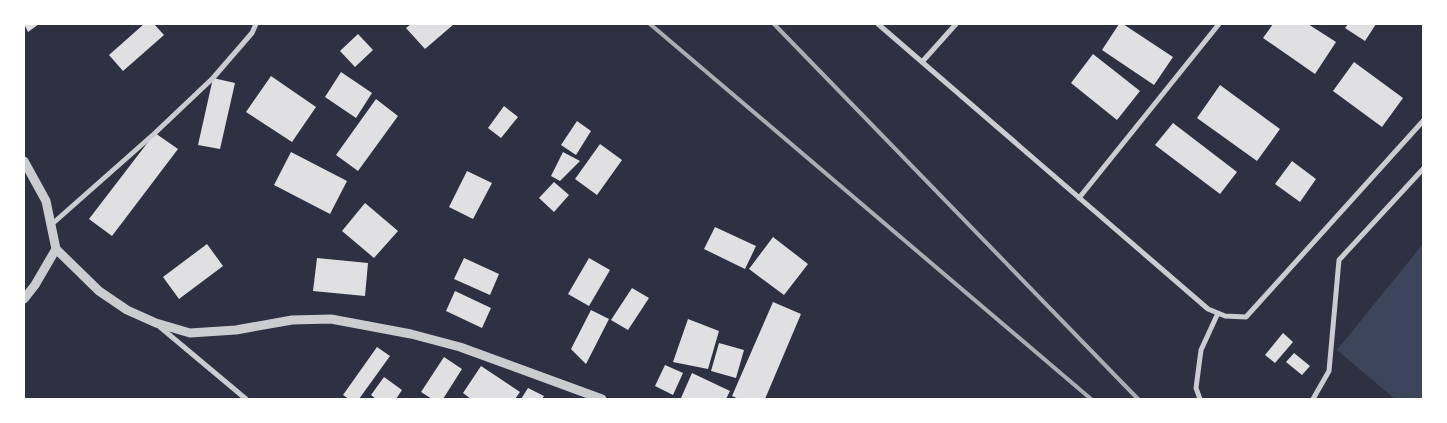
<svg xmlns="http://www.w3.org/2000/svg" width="1447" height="423" font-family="Barlow,sans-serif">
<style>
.green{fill:#3c4559}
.building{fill:#e0e0e3}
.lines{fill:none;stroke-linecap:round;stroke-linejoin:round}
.minor{stroke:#caccd0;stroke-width:5}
.tertiary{stroke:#caccd0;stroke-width:9}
.rail{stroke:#abadb3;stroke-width:4}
</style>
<rect width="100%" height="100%" fill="#2d3142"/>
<path class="green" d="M1423,244V399H1395L1337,350Z"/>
<path class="building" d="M24,24H39L28,32Z
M144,24H154L164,35L123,71L109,55Z
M411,24H454L425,49L406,28Z
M1119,24H1123L1173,57L1154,85L1102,50Z
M1273,24H1308L1336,42L1315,74L1263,38Z
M1348,24H1376L1365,41L1345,28Z
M358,34L373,50L355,67L340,51Z
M1093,54L1140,91L1117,120L1071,83Z
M1354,62L1403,98L1382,127L1333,91Z
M341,72L372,93L356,118L325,97Z
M271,76L316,107L292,142L246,112Z
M213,78L235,83L220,149L198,145Z
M1220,85L1280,129L1257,161L1197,118Z
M376,99L398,116L358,171L336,155Z
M504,106L518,117L501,138L488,128Z
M577,121L591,131L576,155L561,145Z
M1173,123L1237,172L1220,194L1155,145Z
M155,133L178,149L112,236L89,219Z
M600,144L622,160L597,195L575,179Z
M291,152L347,181L330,214L274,185Z
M563,152L580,161L560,181L551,176Z
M1292,161L1316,179L1300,202L1275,184Z
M467,171L492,183L473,219L449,207Z
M554,182L569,195L554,212L539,198Z
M365,203L398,231L374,258L342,231Z
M715,227L756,246L745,269L704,249Z
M773,237L808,264L784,295L749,269Z
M207,244L223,266L179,299L163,277Z
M317,258L368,263L365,296L313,291Z
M464,258L499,274L490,295L454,279Z
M589,258L610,270L589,306L568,294Z
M632,288L649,298L628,330L611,320Z
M455,291L491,308L482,328L446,311Z
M773,302L801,314L765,399H739L732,396Z
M591,310L609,319L586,364L571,349Z
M688,319L719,331L708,369L673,362Z
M1283,333L1293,342L1275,363L1265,355Z
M719,343L744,350L736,378L711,371Z
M377,347L390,356L359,399H349L343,395Z
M1294,353L1310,366L1302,375L1286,362Z
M444,357L462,369L443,399H432L421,392Z
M665,365L683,373L673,395L655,386Z
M481,366L520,392L515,399H471L463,393Z
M692,373L730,391L726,399H684L681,398Z
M384,377L402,390L396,399H376L371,395Z
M528,388L544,396L542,399H521Z"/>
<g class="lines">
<path class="minor" d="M878,24L1208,309L1225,316L1246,317L1423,121
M922,62L956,24
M1079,198L1219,24
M51,225L155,133L213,78L252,33L256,24
M160,327L246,399
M1200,399L1196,388L1201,350L1218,313
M1313,399L1329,371L1339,260L1423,169"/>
<path class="tertiary" d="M24,161L46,201L56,249L35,285L24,299
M56,249L99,291L127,310L156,323L190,333L236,330L292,320L331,319L411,334L460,347L602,399"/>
<path class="rail" d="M650,24L1091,399
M774,24L1138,399"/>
</g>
<rect width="1447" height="423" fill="none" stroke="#ffffff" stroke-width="50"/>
</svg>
